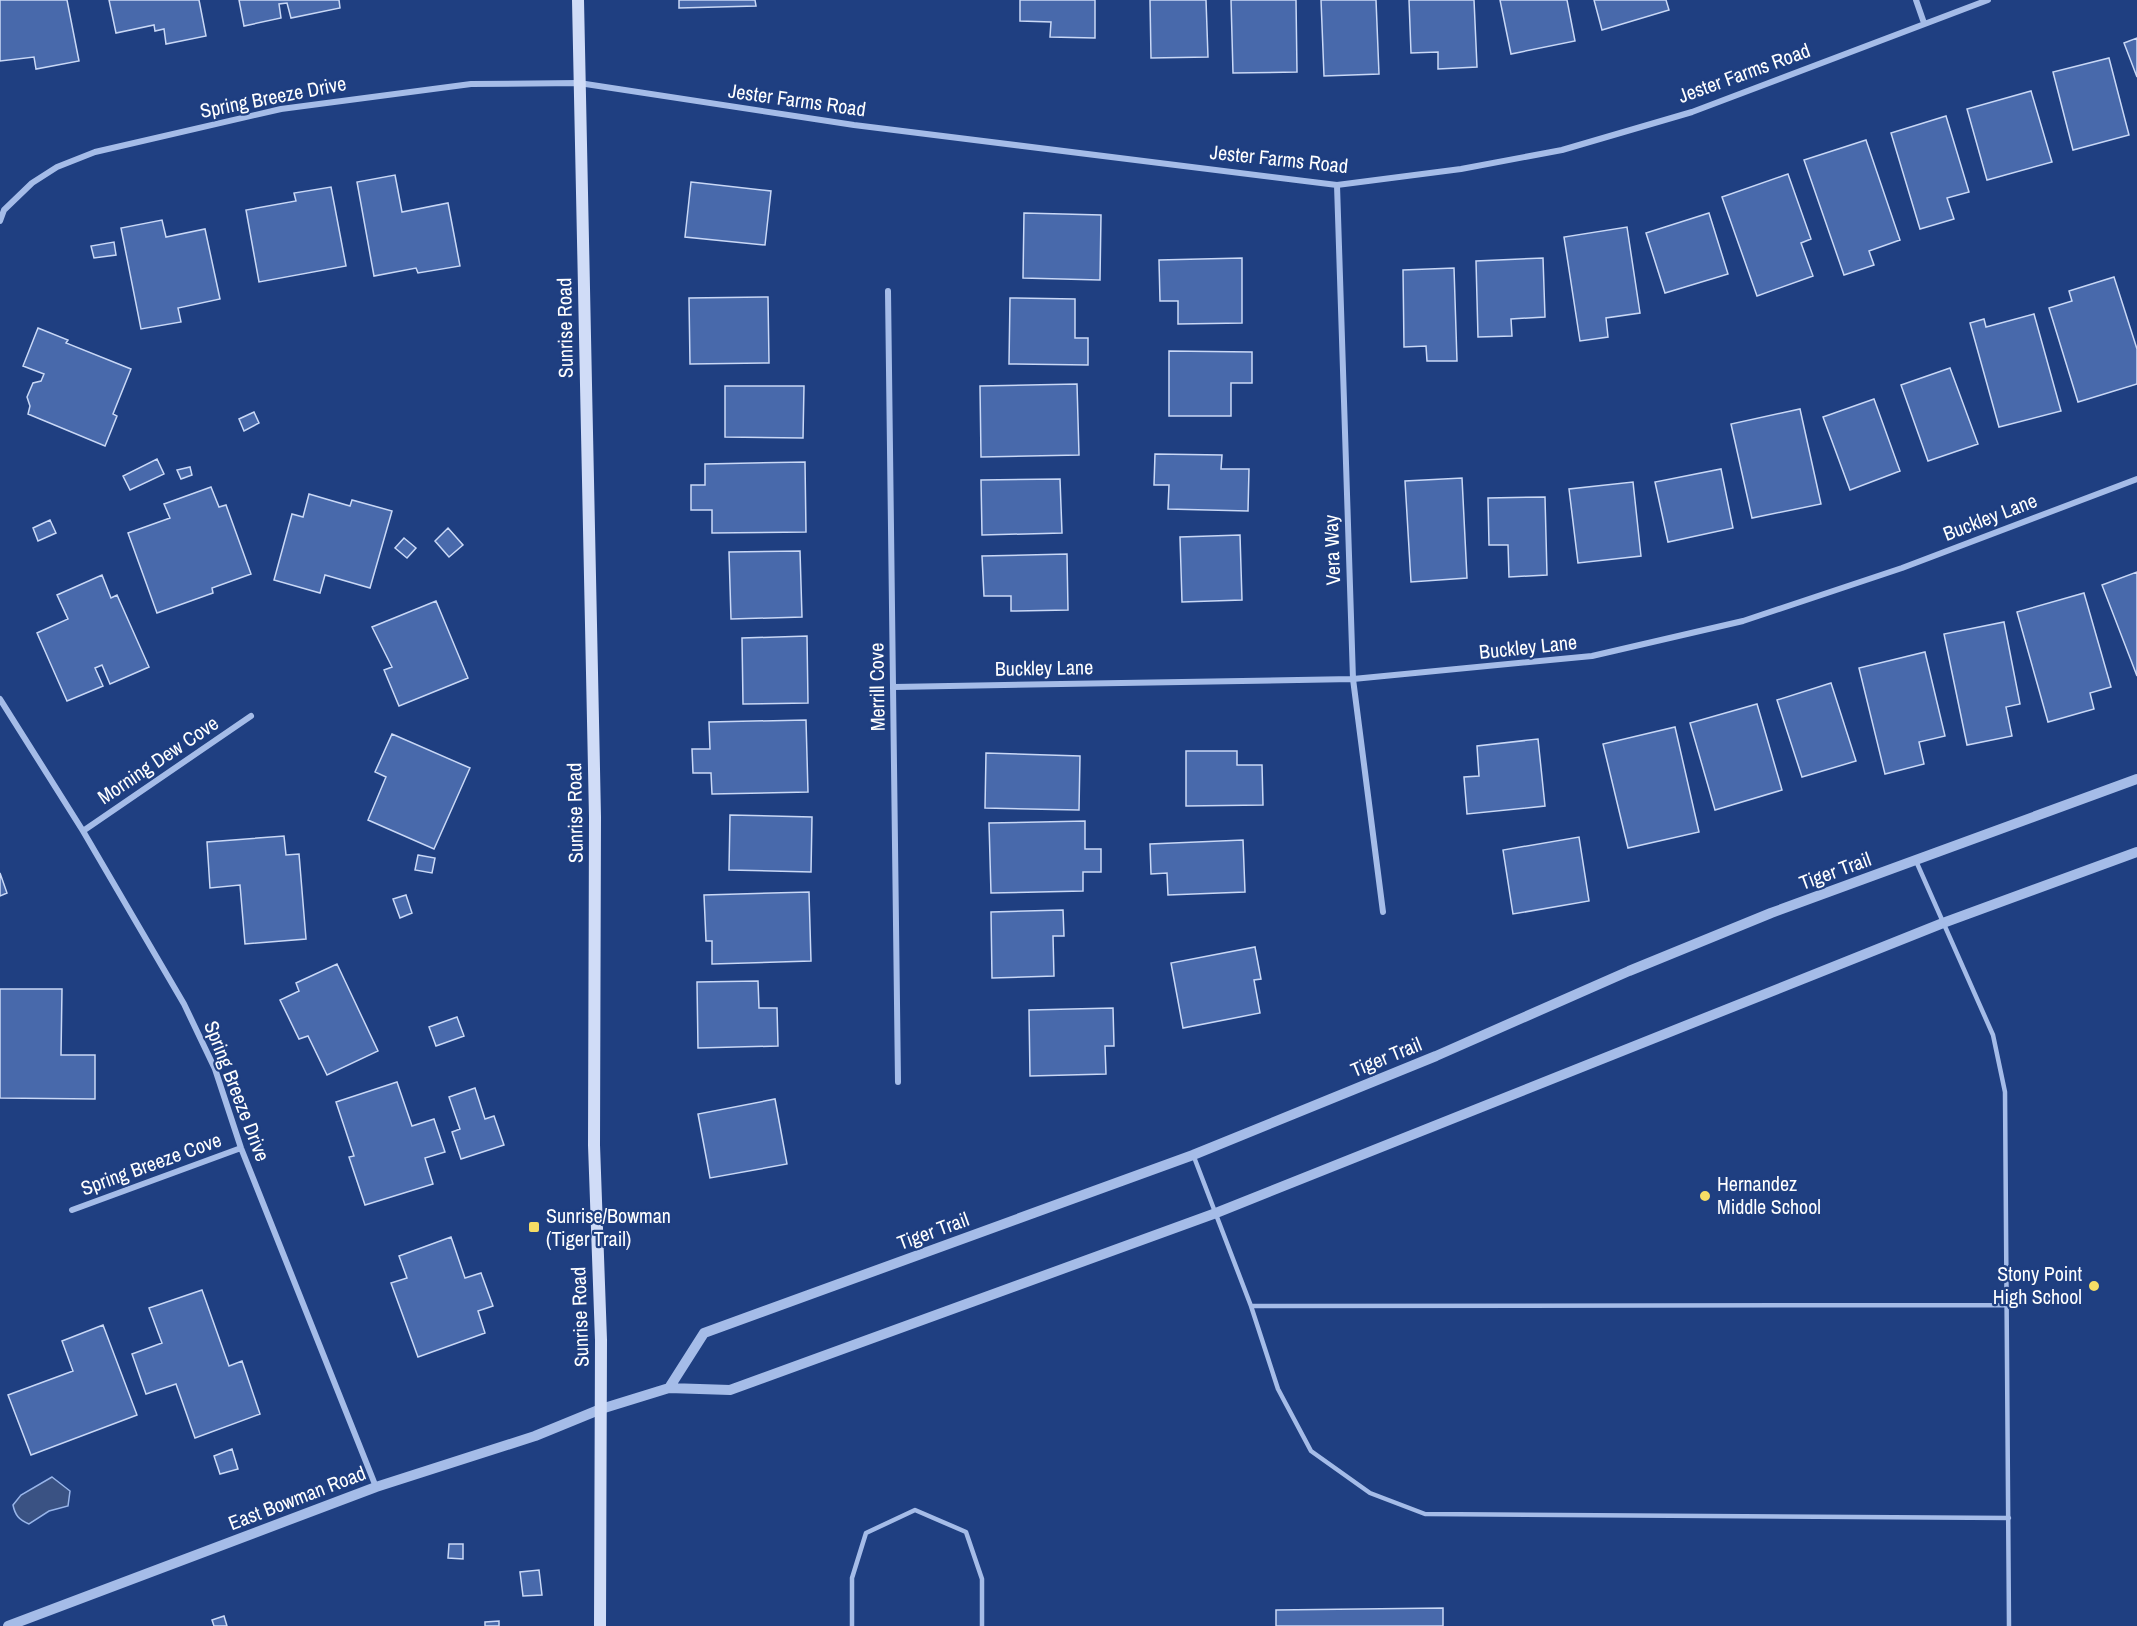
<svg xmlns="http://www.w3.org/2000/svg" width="2137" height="1626" font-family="'Archivo Narrow',sans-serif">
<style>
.water{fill:#3a5283;stroke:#98b5ea;stroke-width:1.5}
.building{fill:#4869ab;stroke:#c9d8f6;stroke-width:1.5}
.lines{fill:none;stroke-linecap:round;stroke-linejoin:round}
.service{stroke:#a5bce8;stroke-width:4.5}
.minor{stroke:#a5bce8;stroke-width:6}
.tertiary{stroke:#a5bce8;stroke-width:10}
.secondary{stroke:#d0dcf7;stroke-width:12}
.poi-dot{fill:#f6dd65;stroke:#1f3f81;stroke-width:2}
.labels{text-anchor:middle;stroke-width:4.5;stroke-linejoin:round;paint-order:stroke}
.street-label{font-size:20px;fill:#fff;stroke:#1f3f81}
.poi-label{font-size:20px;fill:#fff;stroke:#1f3f81;text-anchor:start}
</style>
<rect width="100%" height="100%" fill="#1f3f81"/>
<path class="water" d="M52,1477L70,1491L68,1506L49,1511L29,1524C19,1520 15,1515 13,1505L21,1495Z"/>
<path class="building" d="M0,0H67L79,61L36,69L34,57L0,61Z
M109,0H199L206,36L166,44L164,29L155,31L154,25L116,33Z
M239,0H339L340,8L291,18L287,3L279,4L281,18L244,26Z
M679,0H755L756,6L679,8Z
M1020,0H1095V38L1050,37L1051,22L1020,21Z
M1150,0H1206L1208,57L1151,58Z
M1231,0H1296L1297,72L1233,73Z
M1321,0H1376L1379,74L1324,76Z
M1409,0H1474L1477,67L1438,69V52L1411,53Z
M1500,0H1567L1575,41L1511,54Z
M1594,0H1666L1669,10L1602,30Z
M2137,38V77L2124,43Z
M2109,58L2129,135L2073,150L2053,72Z
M2031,91L2052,162L1987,180L1967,109Z
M1946,116L1969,192L1947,198L1954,219L1920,229L1891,133Z
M1866,140L1900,240L1869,251L1874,265L1844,275L1804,160Z
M1788,174L1811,239L1801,243L1813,276L1757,296L1722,197Z
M395,175L402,212L448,203L460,266L418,273L416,268L374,276L357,182Z
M691,182L771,191L765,245L685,237Z
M331,187L346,266L259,282L246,210L296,201L294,193Z
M1024,213L1101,215L1100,280L1023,278Z
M1709,213L1728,274L1665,293L1646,233Z
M162,220L166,237L205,229L220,299L178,308L181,322L141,329L121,228Z
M1627,227L1640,313L1606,318L1608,337L1580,341L1564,237Z
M114,242L116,255L94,258L91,246Z
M1242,258V323L1178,324V301H1160L1159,260Z
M1543,258L1545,317L1511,319L1512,336L1478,337L1476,261Z
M1454,268L1457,361H1427L1426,346L1404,347L1403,270Z
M2114,277L2137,349V384L2078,402L2049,308L2072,301L2069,291Z
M768,297L769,363L690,364L689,298Z
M1010,298L1075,299V338H1088V365L1009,364Z
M2034,314L2061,411L1999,427L1970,323L1984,319L1986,327Z
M38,328L68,340L66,343L131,369L113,414L117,416L105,446L28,414L30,406L27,397L33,383L41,381L44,374L23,366Z
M1169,351L1252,352V383H1231V416H1169Z
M1950,368L1978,444L1928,461L1901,385Z
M1077,384L1079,455L981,457L980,386Z
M725,386H804L803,438L725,437Z
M1874,399L1900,471L1850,490L1823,417Z
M1800,409L1821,504L1752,518L1731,424Z
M254,412L259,423L244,431L239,419Z
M1155,454L1222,455L1221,469H1249L1248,511L1168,509L1169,485H1154Z
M157,459L164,474L130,490L123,476Z
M805,462L806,532L712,533V510H691V485H705V464Z
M190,467L192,475L181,479L177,470Z
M1721,469L1733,528L1668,542L1655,482Z
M1462,478L1467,578L1411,582L1405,481Z
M1060,479L1062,533L982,535L981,480Z
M1633,482L1641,556L1578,563L1569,489Z
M211,487L219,507L226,505L251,574L212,588L213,593L157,613L128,533L170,518L164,504Z
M309,494L350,506L352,500L392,511L370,588L325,575L320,593L274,580L292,514L303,517Z
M1545,497L1547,575L1509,577L1508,545H1489L1488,498Z
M50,520L56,533L38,541L33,528Z
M448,528L463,545L449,557L435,541Z
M1240,535L1242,600L1182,602L1180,537Z
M404,538L416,548L407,558L395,548Z
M800,551L802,617L731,619L729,552Z
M1067,554L1068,610L1011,611V596H984L982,556Z
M2137,572V676L2102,585Z
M102,575L111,598L117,595L149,667L110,684L102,665L95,668L103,686L67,701L37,633L68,619L57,595Z
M2084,593L2111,687L2090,693L2094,709L2048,722L2017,612Z
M436,601L468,678L399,706L384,670L392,667L372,627Z
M2004,622L2020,704L2006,707L2012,736L1967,745L1944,634Z
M807,636L808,703L743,704L742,638Z
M1925,652L1945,736L1919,742L1924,764L1885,774L1859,668Z
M1831,683L1856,761L1802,777L1777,700Z
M1757,704L1782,790L1715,810L1690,723Z
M806,720L808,792L712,794L711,773H693L692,749H710L709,722Z
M1675,727L1699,832L1628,848L1603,744Z
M392,734L470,768L434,849L368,820L386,777L375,772Z
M1538,739L1545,806L1467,814L1464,777L1479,776L1477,746Z
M1186,751H1237V765H1262L1263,805L1186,806Z
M986,753L1080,756L1079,810L985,808Z
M730,815L812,817L811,872L729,870Z
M1085,821V849H1101V872H1083V891L991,893L989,823Z
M284,836L286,855L299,854L306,939L245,944L240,885L210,888L207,842Z
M1579,837L1589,901L1513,914L1503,850Z
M1243,840L1245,892L1168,895L1167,873L1151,874L1150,844Z
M418,855L435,858L432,873L415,870Z
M0,873L7,893L0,896Z
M809,892L811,961L712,964V941H706L704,895Z
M406,895L412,913L400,918L393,899Z
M1063,910L1064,936H1053L1054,976L992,978L991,912Z
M1255,947L1261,979L1254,980L1260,1013L1183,1028L1171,963Z
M337,964L378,1051L327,1075L308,1036L299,1039L280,1000L299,991L296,983Z
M758,981L759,1008H777L778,1046L698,1048L697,982Z
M0,989H62L61,1055H95V1099L0,1098Z
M1113,1008L1114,1046H1105L1106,1074L1030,1076L1029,1010Z
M457,1017L464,1036L436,1046L429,1027Z
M397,1082L412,1126L434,1119L445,1152L425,1158L433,1184L365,1205L349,1157L354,1156L336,1102Z
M475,1088L485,1119L494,1116L504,1145L461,1159L452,1132L460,1129L449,1097Z
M775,1099L787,1164L710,1178L698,1114Z
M451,1237L465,1278L481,1273L493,1306L478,1311L485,1333L418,1357L391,1283L407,1278L399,1256Z
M202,1290L229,1366L242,1361L260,1414L195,1438L176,1384L146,1394L132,1354L162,1343L149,1308Z
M103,1325L137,1415L31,1455L8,1395L73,1371L62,1341Z
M232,1449L238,1469L220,1474L214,1456Z
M449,1544H463V1559L448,1558Z
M539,1570L542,1595L523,1596L520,1572Z
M1443,1608V1626H1276V1610Z
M224,1616L227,1626H214L212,1620Z
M499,1621V1626H485V1622Z"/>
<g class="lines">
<path class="service" d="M1916,861L1993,1035L2005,1092L2009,1626
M1194,1157L1251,1306L1278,1389L1311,1451L1370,1493L1425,1514L2009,1518
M1251,1306L2007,1305
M852,1626V1578L866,1533L915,1510L966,1532L982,1579V1626"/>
<path class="minor" d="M1916,0L1924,23
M1337,185L1353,679L1383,912
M0,221L4,210L32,183L57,167L95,152L281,109L471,84L579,83L854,125L1337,185L1461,169L1562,150L1692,112L1988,0
M888,291L898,1082
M894,687L1353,679L1592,656L1743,621L1902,568L2137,479
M0,699L83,831L184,1004L215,1069L241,1148L376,1487
M83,831L251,716
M72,1210L241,1148"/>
<path class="tertiary" d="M669,1388L704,1333L1193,1155L1436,1056L1629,971L1771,913L2137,779
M8,1626L376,1487L535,1436L601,1409L669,1388L730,1390L1216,1213L1943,923L2137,852"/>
<path class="secondary" d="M578,0L595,817L594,1145L601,1340L600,1626"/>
</g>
<g class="poi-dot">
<circle cx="1705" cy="1196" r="6"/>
<rect x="528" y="1221" width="12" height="12" rx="3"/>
<circle cx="2094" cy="1286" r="6"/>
</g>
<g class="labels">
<g class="street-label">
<text transform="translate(1744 73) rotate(-20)" y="7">Jester Farms Road</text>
<text transform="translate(273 97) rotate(-11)" y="7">Spring Breeze Drive</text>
<text transform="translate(797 100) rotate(8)" y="7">Jester Farms Road</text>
<text transform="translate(1279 159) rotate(6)" y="7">Jester Farms Road</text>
<text transform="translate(565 328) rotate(-91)" y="7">Sunrise Road</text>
<text transform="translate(1990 517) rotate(-21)" y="7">Buckley Lane</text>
<text transform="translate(1332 550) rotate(-92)" y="7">Vera Way</text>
<text transform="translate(1528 647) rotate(-6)" y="7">Buckley Lane</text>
<text transform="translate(1044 668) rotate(-1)" y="7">Buckley Lane</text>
<text transform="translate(877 687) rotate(-91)" y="7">Merrill Cove</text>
<text transform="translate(158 760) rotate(-34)" y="7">Morning Dew Cove</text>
<text transform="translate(575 813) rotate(-91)" y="7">Sunrise Road</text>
<text transform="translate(1835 871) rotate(-20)" y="7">Tiger Trail</text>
<text transform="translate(1386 1057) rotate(-22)" y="7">Tiger Trail</text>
<text transform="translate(237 1091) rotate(69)" y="7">Spring Breeze Drive</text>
<text transform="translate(151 1164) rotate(-20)" y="7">Spring Breeze Cove</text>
<text transform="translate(933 1231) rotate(-20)" y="7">Tiger Trail</text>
<text transform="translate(580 1317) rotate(-92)" y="7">Sunrise Road</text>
<text transform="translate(297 1498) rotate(-21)" y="7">East Bowman Road</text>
</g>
<g class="poi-label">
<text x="1717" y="1191">Hernandez<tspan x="1717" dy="23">Middle School</tspan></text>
<text x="546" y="1223">Sunrise/Bowman<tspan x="546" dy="23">(Tiger Trail)</tspan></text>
<text x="2082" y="1281" text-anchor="end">Stony Point<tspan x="2082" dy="23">High School</tspan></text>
</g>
</g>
</svg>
